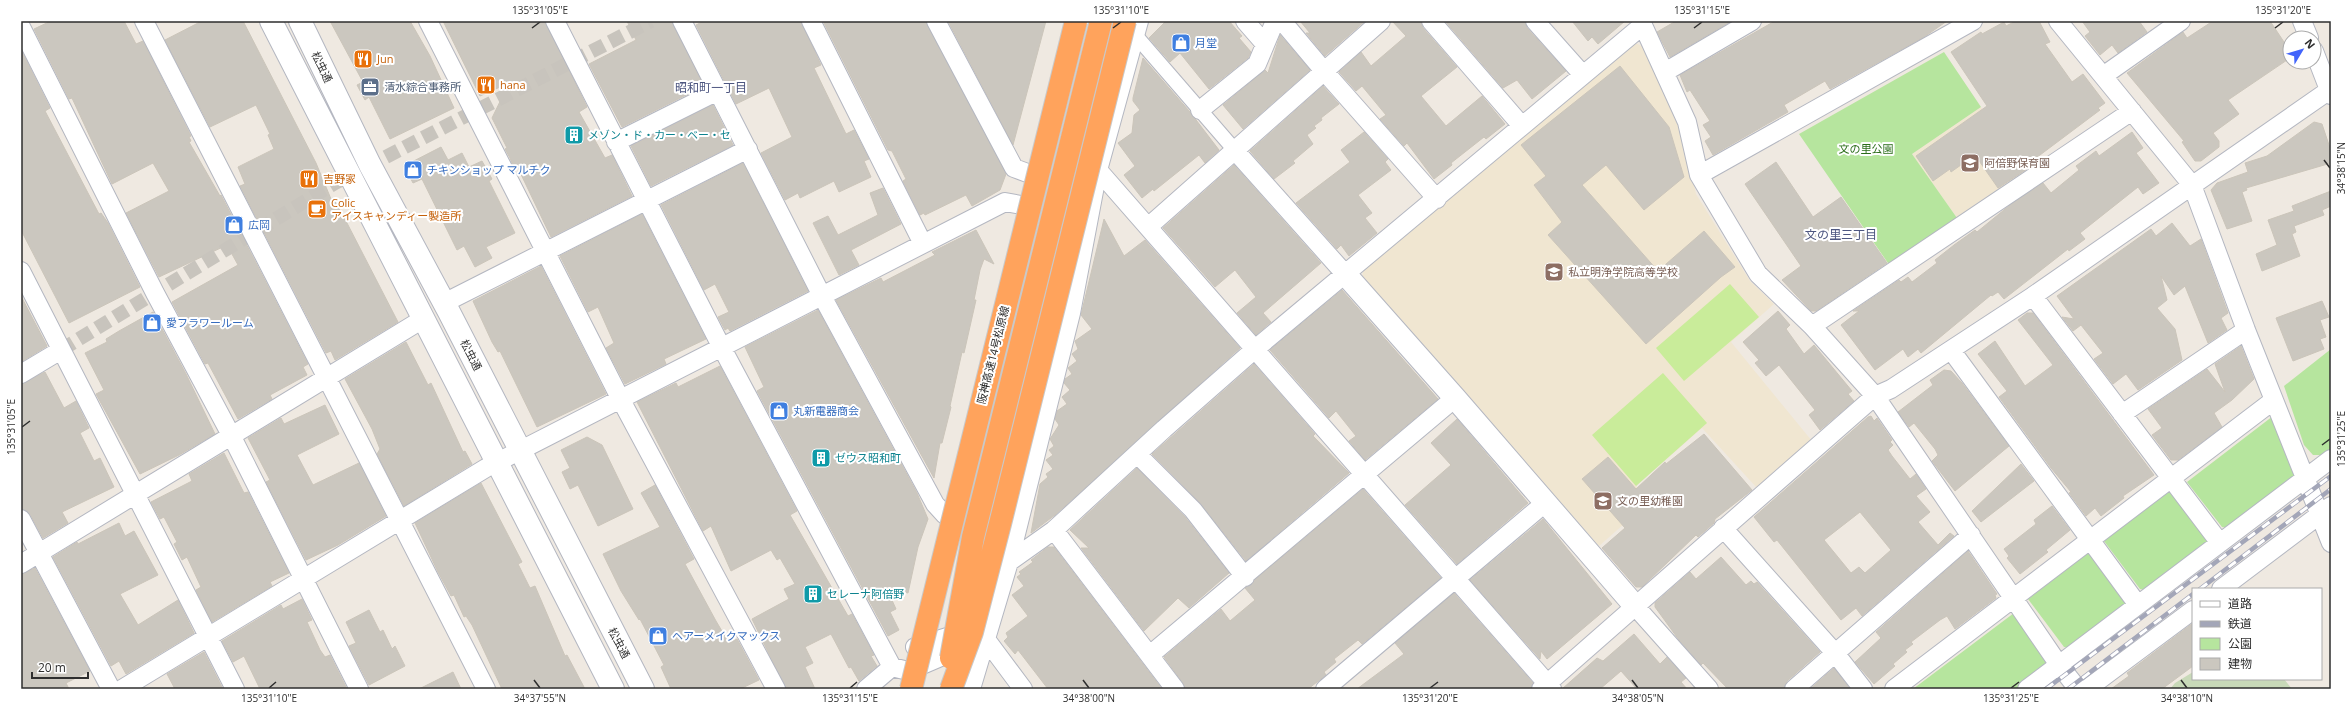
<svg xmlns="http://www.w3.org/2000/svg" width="2352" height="710" font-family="'Open Sans','Noto Sans JP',sans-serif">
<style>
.education{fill:#f0e6d1}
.green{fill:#b6e59e}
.cemetery{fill:#c8d9b8}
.pitch{fill:#c9ec9a}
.building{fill:#cbc7bf;stroke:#cbc5ba;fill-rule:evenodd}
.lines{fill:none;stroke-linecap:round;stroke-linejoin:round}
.pedestrian-tunnel{stroke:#c8c4bd;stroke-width:14;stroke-dasharray:14 7;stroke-linecap:butt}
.pedestrian-casing{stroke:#b4b7c1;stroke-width:16}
.minor-casing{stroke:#b4b7c1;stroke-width:20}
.tertiary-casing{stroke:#b4b7c1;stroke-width:24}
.pedestrian{stroke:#fff;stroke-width:14}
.minor{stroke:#fff;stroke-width:18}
.tertiary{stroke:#fff;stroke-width:22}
.rail-casing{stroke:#a3a6b8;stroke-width:4.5}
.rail{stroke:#fff;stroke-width:3;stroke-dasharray:9;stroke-linecap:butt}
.motorway-bridge-casing{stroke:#c9c9c9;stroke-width:24;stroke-linecap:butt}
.motorway-bridge{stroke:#ffa35c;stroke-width:22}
.ticks{fill:none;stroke:#2e2e2e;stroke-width:1.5}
.labels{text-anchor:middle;stroke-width:4;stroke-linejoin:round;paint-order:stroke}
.shop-label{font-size:11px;fill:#366cbe;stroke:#fff;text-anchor:start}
.food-label{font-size:11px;fill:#c56008;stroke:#fff;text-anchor:start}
.street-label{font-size:11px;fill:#2e2e2e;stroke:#fff}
.service-label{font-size:11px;fill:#4e5e75;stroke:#fff;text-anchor:start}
.culture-label{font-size:11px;fill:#0d838f;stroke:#fff;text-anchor:start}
.park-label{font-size:11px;fill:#2c6e1b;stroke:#fff}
.education-label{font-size:11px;fill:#785e54;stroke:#fff;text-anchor:start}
.neighbourhood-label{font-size:12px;fill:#4d5680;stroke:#fff}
.neatline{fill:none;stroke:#2e2e2e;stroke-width:1.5}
.ticks-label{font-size:10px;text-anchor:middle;fill:#2e2e2e}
</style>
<rect width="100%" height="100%" fill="#efe9e1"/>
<path class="education" d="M1633,42L1646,48L1677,110L1696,194L1750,281L1774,304L1731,342L1812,441L1757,488L1702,428L1636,486L1649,502L1599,546L1362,279L1364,266Z
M1981,107L2027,172L1957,218L1912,154Z"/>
<path class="green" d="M1944,52L1981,107L1912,154L1957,218L1890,266L1799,134Z
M2331,349V449L2322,455H2313L2304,445L2284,386Z
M2273,416L2295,476L2230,528L2222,527L2187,482Z
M2171,490L2209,537L2206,547L2150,591L2140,589L2104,541Z
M2089,552L2128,601L2072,648L2064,647L2028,599Z
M2014,613L2049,662L2020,689H1913Z"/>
<path class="cemetery" d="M2193,672V679H2284L2292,689H2170L2175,683Z"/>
<path class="pitch" d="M1730,284L1759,317L1684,381L1656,348Z
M1663,373L1707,423L1636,486L1592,435Z"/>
<path class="building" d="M51,21H124L136,44L143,41L191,136L189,137L191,141L189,142L220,196L221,195L308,364L303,367L307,375L270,395L272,399L238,419L208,363L205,364L172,302L238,265L227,245L159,277L126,213L169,191L153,163L112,184L72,98L69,99L34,29Z
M202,21H243L316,163L331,199L333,198L347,223L398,322L335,360L331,351L326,353L240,186L245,184L238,167L274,149L268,135L270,134L256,105L210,127L165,40Z
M330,21H410L430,56L454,108L390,139L369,97L365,100L357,85L363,82Z
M443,21H545L587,107L579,112L605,158L612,155L632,196L551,237L517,166L514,168L510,158L505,149L507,148L492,118L509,83L480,96Z
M627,21H672L704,86L622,127L589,64L636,40Z
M704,21H801L821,65L814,68L846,134L854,130L869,159L864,161L871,177L839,192L834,181L800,198L798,193L785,200L761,153L792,137L769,88L736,104L696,25Z
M823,21H926L1006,174L1000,190L972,206L966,195L925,215L924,213L920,215L903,181L906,179L892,151L888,150Z
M948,21H1046L1013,145Z
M1166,21H1229L1242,36L1239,38L1251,52L1248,58L1209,89L1180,53L1170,62L1149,38Z
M1300,21H1365L1325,56L1306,33H1310Z
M1392,21H1421L1423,28L1457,67L1421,96L1446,126L1482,96L1505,124L1486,139L1484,137L1451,163L1452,165L1434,179L1407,143L1404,146L1380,119L1386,115L1362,86L1356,91L1339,72L1361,52L1371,66L1406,36Z
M1445,21H1525L1527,28L1566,71L1532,99L1517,80L1503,88Z
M1572,21H1625L1598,44L1592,37L1588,41Z
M1676,21H1730V22L1670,57L1657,32Z
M1775,21H1947L1924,37L1830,89L1825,81L1784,105L1788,112L1713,155L1705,141L1711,137L1703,125L1710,121L1690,90L1687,92L1680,75Z
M2016,21H2039L2050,42L2045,44L2072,82L2083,74L2105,103L2098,108L2100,110L2028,164L2030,167L1998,188L1975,155L1951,172L1950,169L1933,181L1916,156L1987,106L1951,52L1981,32L1982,34L2004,22L2006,26Z
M2082,21H2139L2147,32L2118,53L2112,45L2100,55L2085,36L2090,32Z
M2213,21H2270L2290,51V58L2228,100L2239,114L2213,133L2219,141V147L2201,161H2195L2182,142L2184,141L2127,73L2183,32L2187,38Z
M1280,35L1310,70L1243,129L1223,105L1265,70L1268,73Z
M21,50L50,108L45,111L99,214L101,213L108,223L140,287L69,323L21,230Z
M1143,58L1190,112L1219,150L1205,163L1199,155L1154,191L1153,189L1142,198L1124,175L1135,166L1118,143L1132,133L1134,115L1140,110L1133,101V98Z
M1620,66L1669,127L1684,177L1644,210L1606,165L1582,185L1658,271L1704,231L1735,267L1721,277L1646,344L1548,235L1562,222L1534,185L1546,176L1521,145Z
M1323,86L1339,104L1321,118L1322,120L1314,126L1316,128L1307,135L1313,144L1293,161L1295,163L1274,179L1250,151Z
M713,105L733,145L651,186L631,146Z
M2314,122L2322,124L2331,151V163L2246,188L2247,190L2242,192L2252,221L2227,229L2211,190L2217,183L2248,172L2245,163L2267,156Z
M1364,132L1388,159L1385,162L1391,170L1358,195L1372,213L1365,218L1377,233L1349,256L1341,245L1337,249L1296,203L1350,162L1341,150Z
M2132,132L2143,148L2136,153L2159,183L2143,194L2138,187L2080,233L2085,239L2069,251L2068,249L2004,299L1998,292L1992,296L1991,295L1921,353L1918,349L1908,357L1903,349L1875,370L1841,325L1859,311H1853L1899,280L1901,282L1908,277L1912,282L1937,263L1935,260L1954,245L1975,230L1977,232L2010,205L2043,183L2051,193L2079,170L2076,166L2096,151L2099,156Z
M441,147L448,160L462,153L469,167L482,161L492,179L489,181L515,233L486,247L492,258L475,267L464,246L457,250L422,179L413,183L404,166Z
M1776,162L1813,217L1841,197L1887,263L1816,311H1811L1782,280L1801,266L1745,184Z
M743,163L808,291L730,331L728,328L725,330L718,317L729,312L715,284L704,290L661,205Z
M1234,165L1321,263L1263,313L1271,322L1256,335L1237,313L1256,297L1235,270L1215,287L1163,228Z
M883,188L901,224L851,250L859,265L839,275L813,223L828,216L838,235L878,215L870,193Z
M2331,191V206L2322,210L2324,215L2294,226L2296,232L2292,234L2300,256L2262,271L2256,254L2277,245L2268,220L2294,211L2292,206Z
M642,214L706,339L664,359L666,364L625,384L606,348L614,343L598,307L588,312L560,256Z
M1104,219L1124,256L1145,240L1240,348L1055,515L1031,533L1040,484L1048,477L1046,474L1053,469L1046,460L1053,455L1049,450L1054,446L1050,439L1059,425L1055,419L1057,411L1067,404L1062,397L1070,390L1064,383L1065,379L1072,374L1068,368L1077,361L1072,354L1078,349L1075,341L1092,329L1081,315Z
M2172,223L2190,246L2201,239L2228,313L2221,318L2227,330L2208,343L2185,286L2174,295L2161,276L2167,300L2157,308L2175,329L2182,360L2138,390L2126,374L2113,384L2094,359L2103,353L2081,325L2073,331L2062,317L2074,319L2057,296L2151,229L2156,236Z
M976,230L994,264L984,259L980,270L974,300H976L964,353L962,352L950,406L951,407L942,443H940L934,478L836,300L881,278L883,282L935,255L932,252Z
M541,266L606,394L537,427L500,351L498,352L492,342L473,301Z
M1342,290L1438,399L1365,460L1349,441L1356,436L1336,411L1329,418L1270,350Z
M21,296L47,346L21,362Z
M2322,301L2329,317L2320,320L2326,337L2320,339L2324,349L2293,361L2276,318Z
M818,310L917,493L928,519L918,547L908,593L886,587L896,609L890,612L899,630L888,636L757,391L764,387L745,347Z
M1778,311L1790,325L1786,329L1804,354L1814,345L1852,391L1848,394L1854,401L1820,430L1809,415L1815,410L1779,365L1766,376L1755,363L1759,360L1743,342Z
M153,312L186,374L215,434L179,455L140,474L96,394L104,390L85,353L107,342L106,339L119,331Z
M2027,313H2033L2154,475L2123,496L2124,498L2101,516L2095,508L2086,516L2069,493L2071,492L2051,468L1999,397L2007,391L1978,354L1995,341L2025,386L2053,365L2018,320Z
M406,342L428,385L431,383L463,452L465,451L472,464L404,506L377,454L380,449L372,429L345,379Z
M2241,346L2254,379L2232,400L2214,413L2222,427L2178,460H2171L2152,435L2162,428L2148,409L2207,369L2225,392L2215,364Z
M1254,364L1315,434L1313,436L1349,473L1246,561L1200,503L1152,454Z
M720,366L797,511L790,515L848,616L852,614L874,655L871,656L877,666L859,681L851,667L849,668L831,634L805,647L813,663L805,667L815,689H786L752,619L789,599L784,589L795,584L780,558L777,560L771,550L731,571L711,526L703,531L637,402L676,383L678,387Z
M1944,370L1951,371L1962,383L2009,446L1955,491L1932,461L1938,455L1935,449L1914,423L1909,427L1898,412L1933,385L1930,380Z
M45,372L64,408L76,401L89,428L80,433L94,461L100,458L114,487L62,512L68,523L43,538L30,514L21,509V384Z
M325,405L339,434L297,455L313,485L359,463L386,516L338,545L306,560L266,482L270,480L248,438L281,418L284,424Z
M1871,416L1874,421L1877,418L1892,440L1890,442L1893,445L1888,450L1892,456L1910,479L1916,474L1926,489L1916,496L1930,512L1918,522L1938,545L1950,533L1954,536L1862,616L1856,608L1841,620L1777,540L1774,542L1754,517L1868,417ZM1860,512L1891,550L1865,573L1859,567L1851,573L1824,540Z
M1457,419L1528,503L1457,564L1405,505L1451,465L1431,443Z
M1704,434L1752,490L1715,519L1714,523L1698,537L1696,535L1642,587H1636L1602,548L1625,528L1582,479L1608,457L1636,489L1665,462L1666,464Z
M587,437L602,445L633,509L598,526L578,485L570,489L562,472L570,468L561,450Z
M224,453L244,493L248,492L289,573L270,582L272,586L212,622L196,590L201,587L187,557L182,560L174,544L177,542L164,517L160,519L151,502L192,481L189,474Z
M2021,464L2034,481L1981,522L1972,511Z
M1137,468L1185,517L1229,573L1189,608L1178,598L1144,631L1081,548H1089L1070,530Z
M481,483L522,562L518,564L530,588L535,586L565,656L567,655L585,689H502L472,625L466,616L464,617L454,595L451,596L438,572L415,523Z
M655,485L694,559L685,564L716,621L729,643L737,639L759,680L740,689H671L661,667L664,665L640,619L639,620L621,591L603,554L660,527L641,493Z
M1363,489L1441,578L1362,644L1358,640L1334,659L1336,662L1324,672L1326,675L1308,689H1185L1183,683L1164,657L1221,609L1230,621L1255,600L1245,588Z
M2052,506L2070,530L2046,550L2048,552L2020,574L2007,558L2009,556L2004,549L2036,524L2034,520Z
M1543,519L1612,604L1547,659L1541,651L1540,659L1470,580Z
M119,523L125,536L134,531L158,575L120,594L138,625L178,600L194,633L126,674L119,661L111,666L53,557L77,542L78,544Z
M1048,547H1054L1162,689H1048L1018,650L1015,654L1004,641L1008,637L1006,633L1028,616L1012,595L1024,586L1017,577L1021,574L1019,572L1033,562L1031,560Z
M1968,551L1997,594L1995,595L1996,598L1955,629L1947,616L1940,620L1911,642L1913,644L1905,650L1907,652L1893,664L1895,666L1874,684L1855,662L1881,638L1876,632Z
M1721,557L1746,585L1751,581L1754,584L1757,582L1820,652L1787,681L1784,689H1728L1703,663L1701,665L1679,640L1655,607V603L1690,572L1696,579Z
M35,568L90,671L66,683L69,689H21V574Z
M1454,593L1533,683L1531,689H1357L1404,654L1395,643Z
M302,599L312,620L307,622L320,650L325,657L330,655L347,689H260L244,656L233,662L222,641L281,605L283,609Z
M369,610L380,632L383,630L392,649L395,646L405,666L369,685L349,646L356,643L346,622Z
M2193,623V666L2162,689H2111L2129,676L2127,673Z
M1634,634L1660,664L1667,657L1686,678L1681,682L1687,689H1637L1621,671L1600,689H1562L1597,658L1603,661Z
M204,652L223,689H175L167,674Z
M1834,668L1850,689H1810Z
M453,672L461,689H419Z"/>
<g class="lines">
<path class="pedestrian-tunnel" d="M61,350L335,183L651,21"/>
<g class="pedestrian-casing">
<path id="pedestrian" d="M1136,36L1239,155"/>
</g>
<g class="minor-casing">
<path id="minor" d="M144,21L486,689
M428,21L621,400L776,689
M555,21L722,348L892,667L908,671L985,638
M682,21L822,296L935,504L945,515
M811,21L923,244
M936,21L1014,168L1030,174
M1245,21L1265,44
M1282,21L1324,71L1437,199
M1431,21L1522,126
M1535,21L1583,75
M1641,21L1687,122L1699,175L1758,274L1812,326L1875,396L2059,665L2078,689
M2058,21L2192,185L2246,330L2331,543
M2302,21L2309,38
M21,27L155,293L231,435L359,689
M2314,51L2331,95
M1665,72L1752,21
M2103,76L2181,21
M1200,110L1257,64L1275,21
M616,142L718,91
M1239,155L1346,275
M1098,170L1552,689
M1699,175L1973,21
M1148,227L1381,21
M21,271L235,689
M2033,296L2220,543
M444,303L748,149
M1812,326L2132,111
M1951,350L2138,605
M21,374L61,350
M2122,414L2246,330
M1137,454L1193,510L1245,577
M21,519L111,689
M1723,528L1835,653L1863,689
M1054,530L1175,689
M1009,562L1054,530L1164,429L1254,350L1643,25
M21,564L423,319
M2221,589L2331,506
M1635,606L1709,689
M985,638L1023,689
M915,647L966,631
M1150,655L1455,398
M122,689L486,468L1005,202L1021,205
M866,689L892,667
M971,689L1009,562L1071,313L1098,170L1139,21
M1325,689L1545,503
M1541,689L1875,396L1891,389L2033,296L2331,89
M1794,689L1971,535
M1894,689L2274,400
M2027,689L2331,459
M2087,689L2193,610"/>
</g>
<g class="tertiary-casing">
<path id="tertiary" d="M271,21L613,689
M300,21L370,165L449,312L643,689
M1346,275L1455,398L1635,606"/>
</g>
<use href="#pedestrian" class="pedestrian"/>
<use href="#minor" class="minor"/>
<use href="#tertiary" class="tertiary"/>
<g class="rail-casing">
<path id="rail" d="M2200,589L2331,489
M2046,689L2331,476
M2068,689L2193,594"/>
</g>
<use href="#rail" class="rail"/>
<g class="motorway-bridge-casing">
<path id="motorway-bridge" d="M951,658L973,537L1101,21
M911,689L1076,21
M951,689L972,632L1000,524L1125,21"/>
</g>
<use href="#motorway-bridge" class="motorway-bridge"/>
</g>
<path class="ticks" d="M532,28L540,22M1113,28L1121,22M1694,28L1702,22M2275,28L2283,22M2324,160L2330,168M22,427L30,421M2322,445L2330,439M534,680L540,688M1083,680L1089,688M1632,680L1638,688M2181,680L2187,688M269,688L276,682M850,688L857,682M1430,688L1438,682M2011,688L2019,682"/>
<defs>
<g id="shop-square" transform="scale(1)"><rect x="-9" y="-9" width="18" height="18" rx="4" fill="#3f7fe0" stroke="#fff"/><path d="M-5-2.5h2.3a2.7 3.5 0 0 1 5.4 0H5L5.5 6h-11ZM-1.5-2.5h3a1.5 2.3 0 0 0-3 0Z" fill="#fff"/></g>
<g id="restaurant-square" transform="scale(1)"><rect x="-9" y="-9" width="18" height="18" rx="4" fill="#e8710a" stroke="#fff"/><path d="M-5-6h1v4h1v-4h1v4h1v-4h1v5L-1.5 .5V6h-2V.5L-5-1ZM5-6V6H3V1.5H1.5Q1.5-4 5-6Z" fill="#fff"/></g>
<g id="office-square" transform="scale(1)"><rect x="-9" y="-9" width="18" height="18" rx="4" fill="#5c6f8a" stroke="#fff"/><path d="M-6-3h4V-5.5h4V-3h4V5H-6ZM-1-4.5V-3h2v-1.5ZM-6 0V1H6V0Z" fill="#fff"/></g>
<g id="building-square" transform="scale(1)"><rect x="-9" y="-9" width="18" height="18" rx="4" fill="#0f9aa8" stroke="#fff"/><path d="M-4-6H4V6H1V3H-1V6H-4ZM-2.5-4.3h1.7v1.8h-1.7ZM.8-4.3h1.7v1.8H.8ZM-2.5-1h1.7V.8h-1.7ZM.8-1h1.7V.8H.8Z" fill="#fff"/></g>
<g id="school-square" transform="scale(1)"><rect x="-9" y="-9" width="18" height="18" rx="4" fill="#8d6e63" stroke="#fff"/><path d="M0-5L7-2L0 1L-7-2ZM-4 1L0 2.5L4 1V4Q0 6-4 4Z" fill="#fff"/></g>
<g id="cafe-square" transform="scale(1)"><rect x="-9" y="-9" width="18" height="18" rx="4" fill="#e8710a" stroke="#fff"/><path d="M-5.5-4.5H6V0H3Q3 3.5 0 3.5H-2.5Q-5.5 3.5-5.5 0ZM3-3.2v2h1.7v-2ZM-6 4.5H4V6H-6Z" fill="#fff"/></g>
</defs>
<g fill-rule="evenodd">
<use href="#shop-square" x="1181" y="43"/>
<use href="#restaurant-square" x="363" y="59"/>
<use href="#restaurant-square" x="486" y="85"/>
<use href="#office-square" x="370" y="87"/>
<use href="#building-square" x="574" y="135"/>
<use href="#school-square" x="1970" y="163"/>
<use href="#shop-square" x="413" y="170"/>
<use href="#restaurant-square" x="309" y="179"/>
<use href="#cafe-square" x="317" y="209"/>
<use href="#shop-square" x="234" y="225"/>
<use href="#school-square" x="1554" y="272"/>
<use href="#shop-square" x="152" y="323"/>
<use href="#shop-square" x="779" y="411"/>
<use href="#building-square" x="821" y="458"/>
<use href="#school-square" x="1603" y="501"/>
<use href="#building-square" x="813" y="594"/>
<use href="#shop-square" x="658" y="636"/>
</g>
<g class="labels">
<g class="shop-label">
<text x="1195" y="47">月堂</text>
<text x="427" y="174">チキンショップ マルチク</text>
<text x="248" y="229">広岡</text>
<text x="166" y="327">愛フラワールーム</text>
<text x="793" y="415">丸新電器商会</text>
<text x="672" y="640">ヘアーメイクマックス</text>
</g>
<g class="food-label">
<text x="377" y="63">Jun</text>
<text x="500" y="89">hana</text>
<text x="323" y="183">吉野家</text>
<text x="331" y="207">Colic<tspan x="331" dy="13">アイスキャンディー製造所</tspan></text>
</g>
<g class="street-label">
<text transform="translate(322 67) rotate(64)" y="4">松虫通</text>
<text transform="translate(471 355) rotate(63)" y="4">松虫通</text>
<text transform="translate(993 355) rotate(-76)" y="4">阪神高速14号松原線</text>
<text transform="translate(619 643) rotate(62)" y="4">松虫通</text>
</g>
<g class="service-label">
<text x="384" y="91">清水綜合事務所</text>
</g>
<g class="culture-label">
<text x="588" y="139">メゾン・ド・カー・ベー・セ</text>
<text x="835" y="462">ゼウス昭和町</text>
<text x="827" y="598">セレーナ阿倍野</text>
</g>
<g class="park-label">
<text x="1866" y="153">文の里公園</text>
</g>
<g class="education-label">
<text x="1984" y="167">阿倍野保育園</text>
<text x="1568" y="276">私立明浄学院高等学校</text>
<text x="1617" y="505">文の里幼稚園</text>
</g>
<g class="neighbourhood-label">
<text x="711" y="92">昭和町一丁目</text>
<text x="1841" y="239">文の里三丁目</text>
</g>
</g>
<rect width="2352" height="710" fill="none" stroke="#ffffff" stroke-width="44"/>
<rect x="2192" y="588" width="130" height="92" fill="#ffffff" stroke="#ababab"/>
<rect x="2200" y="601" width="20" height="6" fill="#ffffff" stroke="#ababab"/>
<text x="2228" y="608" font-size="12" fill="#2e2e2e">道路</text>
<rect x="2200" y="621" width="20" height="6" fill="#a3a6b8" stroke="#ababab"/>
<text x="2228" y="628" font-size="12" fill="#2e2e2e">鉄道</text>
<rect x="2200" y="638" width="20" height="12" fill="#b6e59e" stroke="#ababab"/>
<text x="2228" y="648" font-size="12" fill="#2e2e2e">公園</text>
<rect x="2200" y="658" width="20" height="12" fill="#cbc7bf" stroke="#ababab"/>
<text x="2228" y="668" font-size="12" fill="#2e2e2e">建物</text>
<g transform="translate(2302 50) rotate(52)"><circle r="19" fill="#ffffff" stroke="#ababab"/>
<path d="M0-3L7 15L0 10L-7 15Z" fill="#4264fb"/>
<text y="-6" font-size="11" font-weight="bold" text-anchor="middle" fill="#2e2e2e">N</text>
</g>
<path d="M32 672v6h56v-6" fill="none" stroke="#2e2e2e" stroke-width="2"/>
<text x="38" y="672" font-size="12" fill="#2e2e2e" stroke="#ffffff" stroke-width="3" paint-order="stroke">20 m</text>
<rect x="22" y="22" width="2308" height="666" class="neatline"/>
<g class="ticks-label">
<text x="540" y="14">135°31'05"E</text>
<text x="1121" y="14">135°31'10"E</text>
<text x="1702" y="14">135°31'15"E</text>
<text x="2283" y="14">135°31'20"E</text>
<text transform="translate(2341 168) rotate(-90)" y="4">34°38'15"N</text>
<text transform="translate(11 427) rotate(-90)" y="4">135°31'05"E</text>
<text transform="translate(2341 439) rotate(-90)" y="4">135°31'25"E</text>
<text x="269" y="702">135°31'10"E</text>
<text x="540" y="702">34°37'55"N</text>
<text x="850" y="702">135°31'15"E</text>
<text x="1089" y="702">34°38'00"N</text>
<text x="1430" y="702">135°31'20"E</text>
<text x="1638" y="702">34°38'05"N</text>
<text x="2011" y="702">135°31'25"E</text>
<text x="2187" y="702">34°38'10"N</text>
</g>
</svg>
